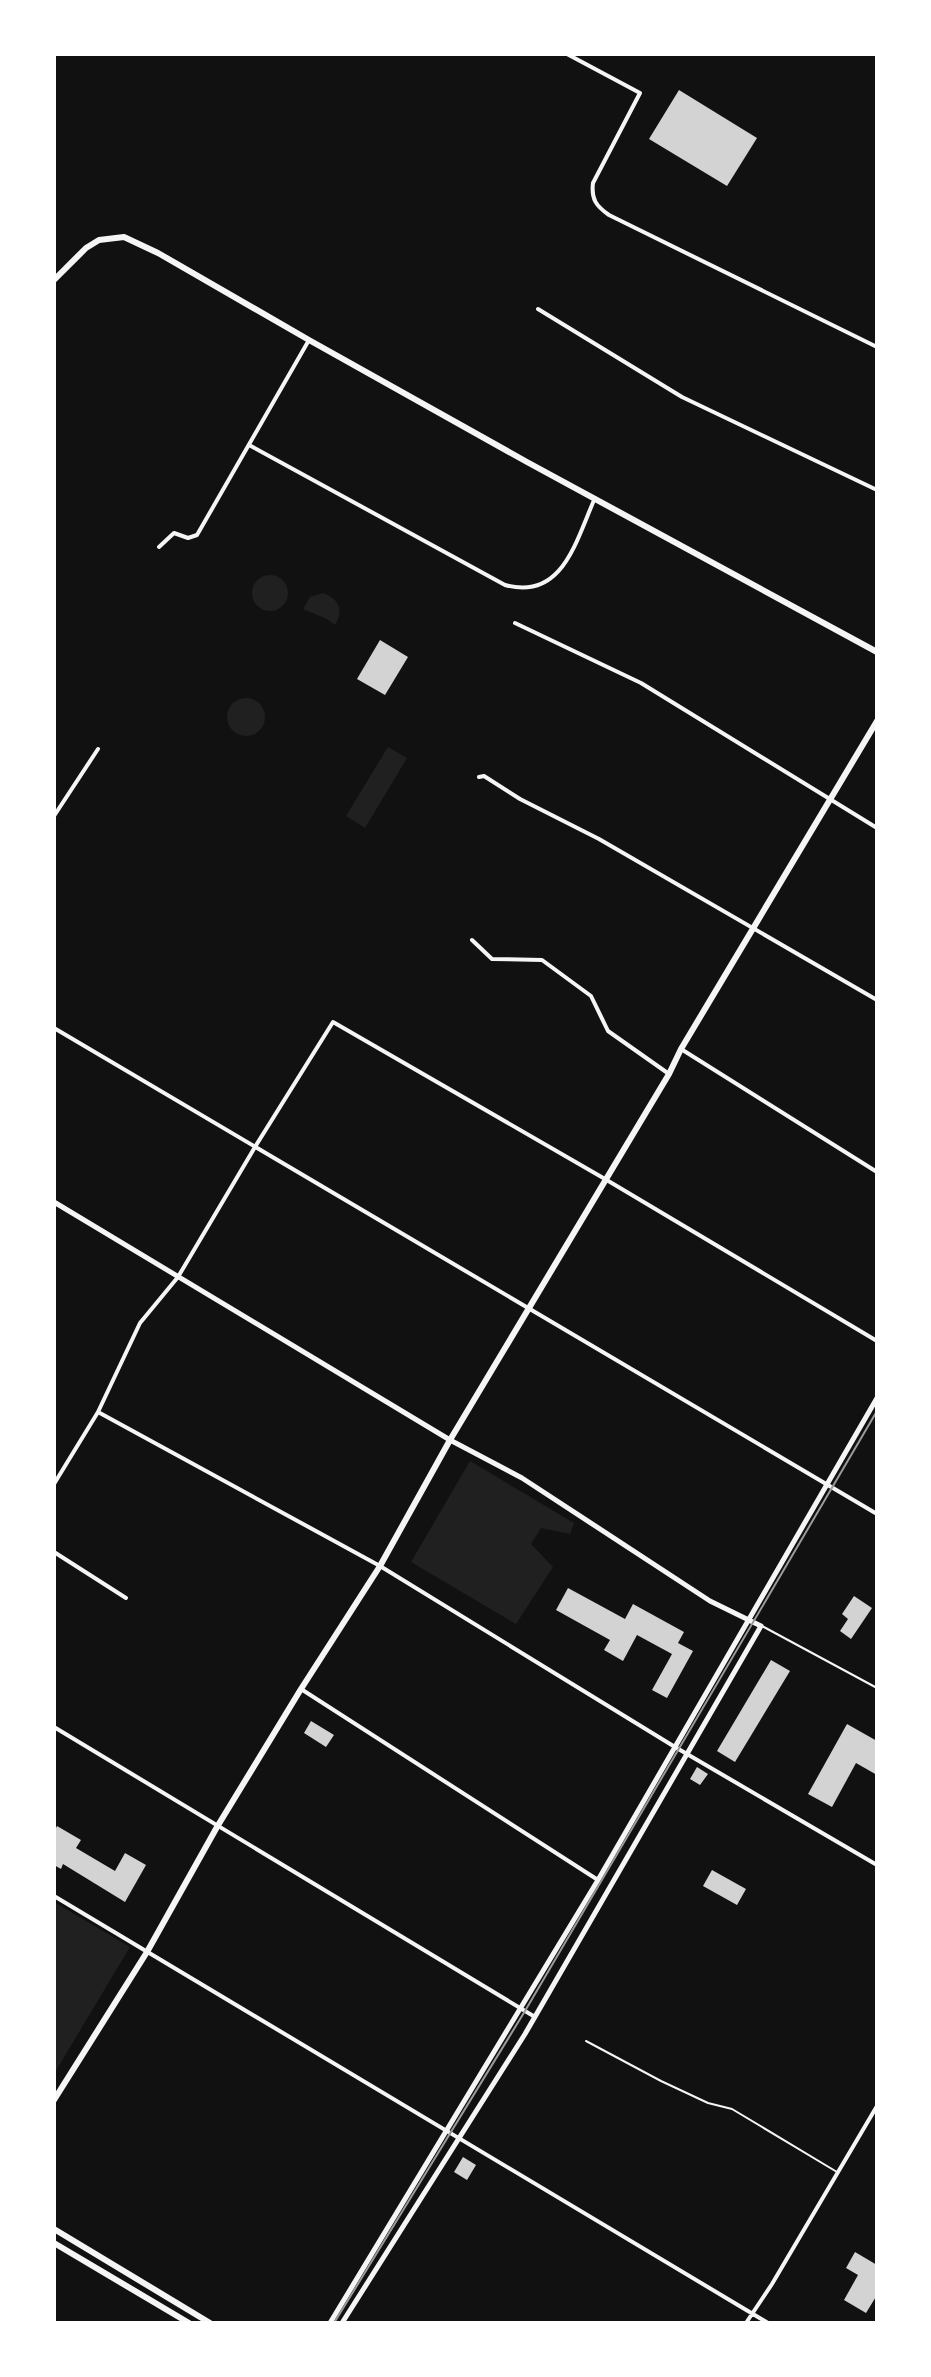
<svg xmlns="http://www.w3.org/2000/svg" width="931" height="2377" font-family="Helvetica,sans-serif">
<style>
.green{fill:#202020}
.building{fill:#d3d3d3}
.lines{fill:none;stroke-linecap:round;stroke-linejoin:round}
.service{stroke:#f5f5f5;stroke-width:2}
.minor{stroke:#f5f5f5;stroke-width:4}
.tertiary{stroke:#f5f5f5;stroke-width:5}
.secondary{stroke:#f5f5f5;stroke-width:6}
.primary{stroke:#f5f5f5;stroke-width:6}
.tram{stroke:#9a9a9a;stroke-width:2}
</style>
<rect width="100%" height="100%" fill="#111"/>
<path class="green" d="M252 593a18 18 0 1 1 36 0a18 18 0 1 1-36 0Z
M323,593C339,598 344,611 335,625L327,619L303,609L310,597Z
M227 717a19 19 0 1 1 38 0a19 19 0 1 1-38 0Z
M388,747L407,758L365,828L346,816Z
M470,1461L574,1523L570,1534L541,1528L531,1544L553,1567L516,1624L411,1562Z
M54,1902L130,1947L54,2074Z"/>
<path class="building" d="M679,90L757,138L727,186L649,139Z
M380,640L408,657L385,695L357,679Z
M568,1588L625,1619L633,1604L684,1632L678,1643L693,1651L667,1698L652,1690L672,1654L637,1635L623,1661L604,1650L610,1640L556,1610Z
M854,1596L872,1608L851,1639L840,1631L848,1619L842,1614Z
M771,1660L790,1671L735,1762L717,1751Z
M311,1721L334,1735L326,1747L304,1733Z
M847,1724L877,1741V1775L856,1763L832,1807L808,1794Z
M697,1767L708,1774L700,1785L690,1779Z
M57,1826L81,1840L76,1848L115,1871L125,1853L146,1865L125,1902L63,1864L61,1869L54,1865V1832Z
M712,1870L746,1889L737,1905L703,1886Z
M463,2157L476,2165L467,2180L454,2172Z
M855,2252L877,2265V2295L866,2313L844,2300L858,2275L846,2268Z"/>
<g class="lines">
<path class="service" d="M762,1626L877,1688
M586,2041L661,2081L708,2103L732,2109L837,2172"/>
<path class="minor" d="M567,54L640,93L593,183C591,199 596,206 609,215L877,347
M538,309L682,397L877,490
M249,445L505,585C563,601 576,540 595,498
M159,547L174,533L188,538L197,535L309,340
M515,623L641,683L877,828
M479,777L484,776L520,799L599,839L877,1000
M54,816L98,749
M472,940L492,959L542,960L591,996L608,1031L669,1074
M54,1028L877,1514
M681,1049L877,1172
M98,1412L380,1566L675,1747L877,1865
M54,1484L98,1412L140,1323L178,1277L255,1147L333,1022L605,1179L877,1341
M54,1552L126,1598
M301,1689L598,1880
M54,1727L535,2017
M54,1896L768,2323
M746,2323L772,2284L877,2106"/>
<path class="tertiary" d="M54,1202L450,1440L522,1478L710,1601L761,1626L525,2034L342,2323
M330,2323L598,1880L877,1398"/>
<path class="secondary" d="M54,280L86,248L99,240L124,237L158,253L309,340L527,462L877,652
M54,2100L147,1952L217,1827L301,1689L380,1566L450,1440L669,1074L681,1049L877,721"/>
<path class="primary" d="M54,2229L210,2323
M54,2243L189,2323"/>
<path class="tram" d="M334,2323L525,2011L877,1411"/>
</g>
<rect width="931" height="2377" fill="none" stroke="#ffffff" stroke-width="112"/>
</svg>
